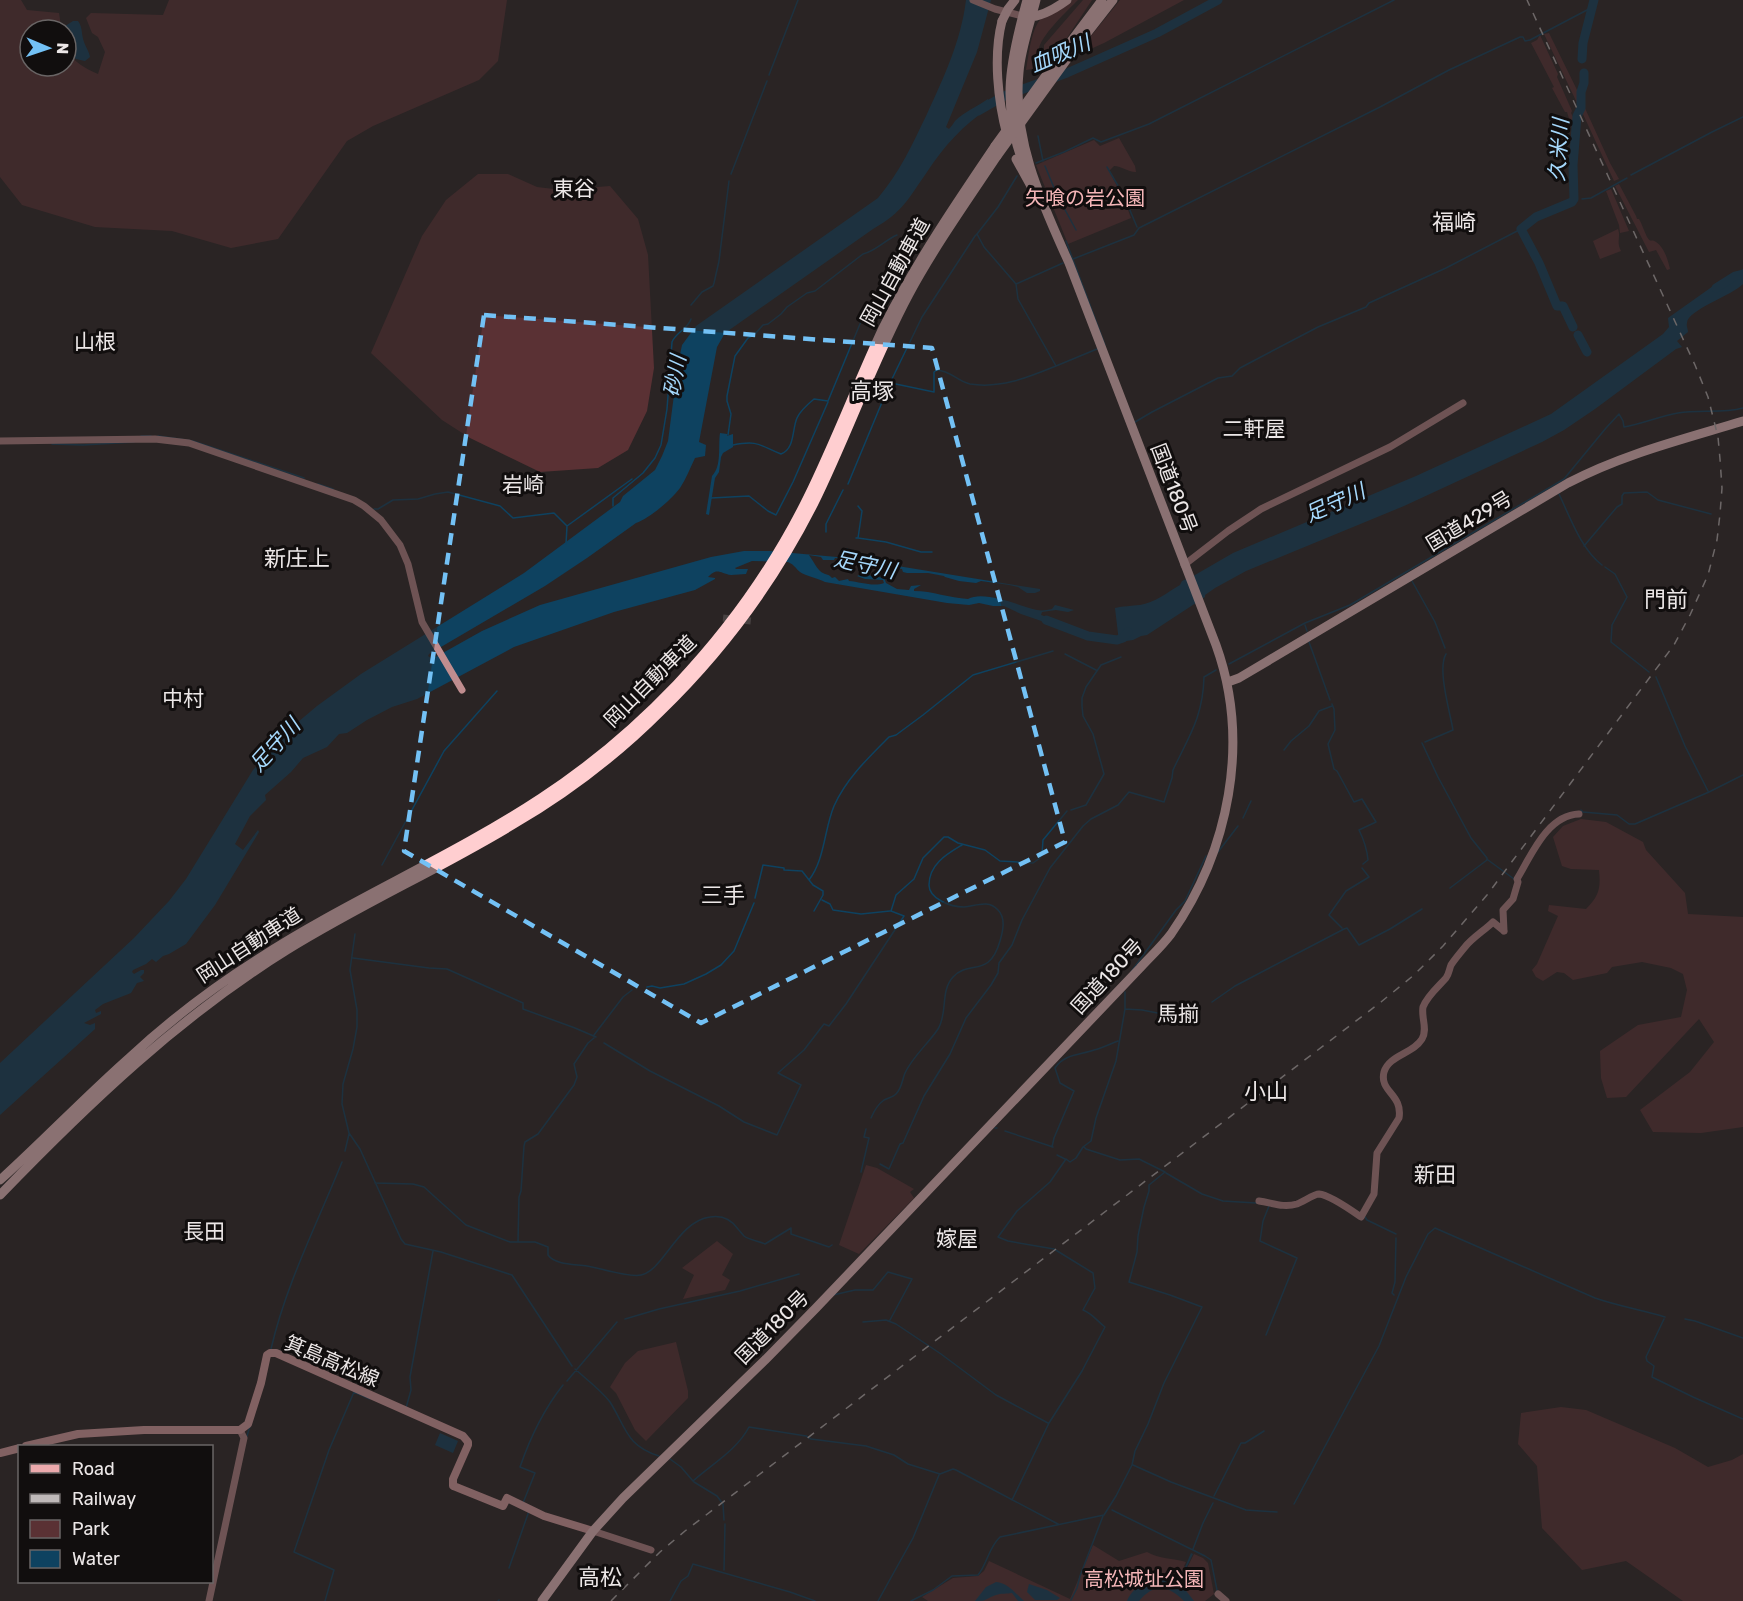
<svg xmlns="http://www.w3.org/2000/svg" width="1743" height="1601" font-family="Rubik,'Noto Sans JP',sans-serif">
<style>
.green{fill:#5a3134}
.water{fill:#0e4260;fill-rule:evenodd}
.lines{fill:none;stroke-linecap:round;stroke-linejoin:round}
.stream{stroke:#0e4260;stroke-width:1.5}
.river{stroke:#0e4260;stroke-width:9}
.secondary-tunnel{stroke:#474141;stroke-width:7;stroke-dasharray:7 3.5;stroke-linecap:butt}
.secondary{stroke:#c08d8f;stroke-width:7}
.primary{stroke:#ecaaad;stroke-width:8}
.highway{stroke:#ffced0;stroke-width:9}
.rail{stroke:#bfb9b9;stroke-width:1.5;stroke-dasharray:8 8;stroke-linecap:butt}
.highway-bridge{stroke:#ffced0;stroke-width:9}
.marked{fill:none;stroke:#73c1f5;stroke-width:4.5;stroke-dasharray:12 8;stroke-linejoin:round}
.labels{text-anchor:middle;stroke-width:6;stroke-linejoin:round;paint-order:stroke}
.park-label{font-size:20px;fill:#f5b6b8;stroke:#110e0e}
.street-label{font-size:20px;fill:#ece7e7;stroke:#110e0e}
.water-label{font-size:21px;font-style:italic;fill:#a5d8fc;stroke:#110e0e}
.neighbourhood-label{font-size:21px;fill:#ece7e7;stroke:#110e0e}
.quarter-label{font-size:22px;fill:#ece7e7;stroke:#110e0e}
</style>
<rect width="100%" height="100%" fill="#2a2424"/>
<path class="green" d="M0,0H21L27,10L59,13L61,26L56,30H30V66H66V51C75,62 84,68 98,74L105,52L98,37L92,33L86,18L91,13L163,15L169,0H507L498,61L479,80L373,126L347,141L278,239L231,248L172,231L95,227L22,205L0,177Z
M1072,0H1078C1069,9 1037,39 1039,51C1040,55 1045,60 1047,64L1046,67L1026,70C1029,55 1031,26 1043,17C1052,10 1063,8 1072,0Z
M1083,0H1092L1053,59L1044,51V45Z
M1120,0H1184L1104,43L1075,56Z
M1549,33L1578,92L1579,107L1544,34Z
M1540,35L1558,74L1557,77L1572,111L1571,113L1574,119L1573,131L1567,112H1565L1552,88L1554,87L1531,43L1537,40Z
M1584,106L1610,163L1619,179L1614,181L1582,112Z
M1119,138L1135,166L1136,172C1127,172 1122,166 1114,166L1109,171L1124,199L1131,218L1068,244L1036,165L1094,140L1100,146Z
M478,174H508L537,187L562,190L610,186L638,219L648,255L654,368L647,411L628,450L598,468L540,472L470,438L442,420L371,353L422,236L446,200Z
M1619,184L1636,216L1637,219H1639C1642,224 1644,231 1647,237C1652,244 1650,238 1656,242C1664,247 1668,260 1670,269L1667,270L1656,250L1649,252L1615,186Z
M1611,189L1629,231L1620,233L1619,225L1606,191Z
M1618,229C1621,237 1616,242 1621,251L1600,259L1593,241Z
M1581,819L1606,822L1643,842L1646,850L1685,893L1688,914L1743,917V1127L1701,1133L1653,1132L1640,1110L1690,1072L1714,1042L1699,1019L1626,1097L1607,1098L1601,1078L1600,1051L1638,1025L1681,1017L1687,990L1683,974L1671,968L1642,962L1612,967L1607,973L1573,980L1564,973L1557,972L1543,981L1536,977L1532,970L1537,964L1558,916L1548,911L1549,905L1586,909C1599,896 1601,888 1599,870L1571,869L1562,866L1553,837L1563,826Z
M866,1165L877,1168L914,1189L910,1192L914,1198L859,1254L839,1245Z
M717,1241L733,1254L722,1275L730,1280L725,1290L683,1299L694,1275L682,1268Z
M676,1342L688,1391V1398L646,1441L635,1430L616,1393L610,1387L625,1363L638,1351Z
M1561,1407L1586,1410L1675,1448L1708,1467L1732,1460L1743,1454V1601H1683L1626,1561L1582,1570L1542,1528L1537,1466L1518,1444L1521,1413Z
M1093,1545L1119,1561L1147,1552C1159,1559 1173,1558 1186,1562L1184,1566L1187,1568L1194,1554L1203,1558L1208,1563L1214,1594L1205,1601H928L922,1597L953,1578L978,1576L984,1571L989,1561L1070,1599Z"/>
<path class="water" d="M966,0H991L977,52L946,127L949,129C951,127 953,124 955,121C964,112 978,106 988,99L989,108C963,125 944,146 927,172C908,199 903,212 873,229L725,333L717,347L699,442L706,445L705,456L695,458C690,468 686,479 680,488C671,500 650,518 636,523L587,558L545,586L429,654L428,656L432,659L482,631L540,605L711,557L744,551H770L848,558L1040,589V591L1035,593H1027L1018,587L1009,585L981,581L976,583L959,581L945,577L944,576L928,573H907L903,572L902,569L889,568L885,580L886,583L897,589L909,590L911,586L921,585L914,589V591C933,591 949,598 968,599C984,590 1020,606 1037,610C1042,611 1047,610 1052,609L1055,605L1074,610L1068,612L1056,610L1042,612L1041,615L1056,620L1058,623L1056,626L1021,614L1004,606H993L979,603L969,605L947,603L825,582C819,579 804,575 800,572C795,568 795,565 788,562L752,561L735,568L736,569H748L746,574C741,574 736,575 731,575C720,573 717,567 708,577L715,578V579L695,590L614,612L514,647L417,699L392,707L367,720L347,733L339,734L327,747L303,758L291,772L265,795L266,800L250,816L235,844L243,850L258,830L259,832L215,905L186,944L169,954L163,956L156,962L152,959L146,964L133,970L132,972L134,974L141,970H144V973L140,977L144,981L137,983L131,993L103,1004L95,1010L96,1013L101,1011V1014L84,1023L90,1025L95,1023V1029L0,1115V1063L134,938L169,901L186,879L253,770L274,748L285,733L317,706L361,674L524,573L620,502L623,496L655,470L662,456L668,441L678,364L682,345L696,326L878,198C900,172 913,143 927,114C944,77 961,41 966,0ZM809,555L821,557L823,560H834L835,558C846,559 862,559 869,566L885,567L886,571L884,578L862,574L857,576L865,579L883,580L884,583C874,587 860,582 849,581L848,579L839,581L835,577L832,578C828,573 824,575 820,571C816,567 812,559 809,555Z
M73,21H78C83,28 81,34 84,42C86,48 89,51 90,57L85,61L76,59C66,48 66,45 66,30H59Z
M1743,269V284C1733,295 1687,310 1687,323C1686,326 1688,329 1688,332L1677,341L1682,347L1676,349L1595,409L1564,430L1542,442L1404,506L1246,571L1215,588L1205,595V597L1147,635L1141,636L1133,640L1119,642L1115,608C1123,606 1132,606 1140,605C1154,603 1168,592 1180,585L1182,581L1195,575L1233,553L1416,476L1551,414L1663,334L1669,327L1668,318L1723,279H1725L1726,283C1734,282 1737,274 1743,269Z
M720,433L727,434V436L733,434V447L723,453L721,457L719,472L715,478L709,515L706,514L712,476C722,466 718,446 720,433Z
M440,1433L458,1441L453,1453L435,1445Z
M1191,1553L1193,1554L1183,1575L1173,1581L1184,1588L1194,1601H1184C1168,1585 1154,1583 1139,1601H1127C1131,1590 1145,1579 1157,1578C1165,1577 1173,1581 1180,1574C1185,1570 1188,1559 1191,1553Z
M996,1582C1008,1583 1015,1593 1024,1601H1018L1012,1593C1007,1594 1001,1593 996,1595C984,1599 989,1601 975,1601L986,1587Z
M1029,1584L1047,1590L1060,1598L1057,1600H1035L1027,1592Z"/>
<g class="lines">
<path class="stream" d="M1590,8H1592
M769,75L798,0
M1038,136L1043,161
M1036,163L1064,152L1093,138L1101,142L1149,124L1394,0
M1045,166L1057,195L1076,230
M1107,167L1124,196L1137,227
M731,174L767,81
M1631,175L1712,132L1743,117
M1574,199H1575
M1582,199L1591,198L1627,178
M977,234L998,207L1017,176
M1066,241L1105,345
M1073,259L1134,235L1139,228L1155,220L1380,107L1449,70L1520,37H1523L1525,41L1530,40L1587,10
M1016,284L1018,299L1056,366L1097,349
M691,305L702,292L713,286L714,283L719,261L729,181
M891,383L934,392V372L937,370C951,371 957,381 970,384C1001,389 1029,377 1056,366
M1135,422L1152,412L1218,378L1232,376L1240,368L1257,359L1318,327L1366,307L1369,303L1446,268L1521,229
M728,435L731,414L727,401V396L735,356L748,338L755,334L763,325L768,324L781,314L787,307L807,293L815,291L863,254C876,251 885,240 897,235
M141,436H151
M158,436L193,441L304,478
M52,444L83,445L134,442
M733,445C758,440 759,445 781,454C795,449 792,429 797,418C800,411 808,404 814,399L828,401L860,324L907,235
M318,484L333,489
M848,484L890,383L922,317L975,236L977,234L984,247L1016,284L1063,263
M1559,494C1570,517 1581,549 1602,565
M711,498L749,496L768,511L776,515L793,482L828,402
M613,506V498L643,473L655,458L661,445L667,409L672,342C676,332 688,329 691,319
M374,509H378L393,500L418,499L435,494L448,492L500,506L513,518L554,513L567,526
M826,532V524L843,490
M856,538H858L862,511L858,506
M858,538L886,542L921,552H932
M566,544L567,526L632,479
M1584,546L1617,507L1622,504V496L1624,493L1647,492L1658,500L1711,514
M846,557L847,549
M1605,567L1615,574L1627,597L1612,625L1611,642L1649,672
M1412,581L1435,622L1445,648
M1305,625L1307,631
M1309,642L1330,700
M1065,654L1096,670
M1229,664L1305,623L1350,605L1564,479L1606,428L1619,414L1623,421L1624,427C1642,424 1660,416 1678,413C1700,409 1721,414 1743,408
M1656,677L1685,746L1708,791
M1332,704L1334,709L1335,730L1328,744L1334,769L1337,771L1354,802L1362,799L1376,822L1359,830C1364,840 1367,849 1368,860L1363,864
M1425,742L1453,730C1450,712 1437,669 1446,654
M1422,743L1438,777L1471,838L1487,858V860L1450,888
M1284,750L1291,741L1309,726L1319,711L1332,706
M1071,810L1086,805L1104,774L1093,734L1083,716L1082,706V698L1086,687L1101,665L1121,657
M1581,810L1583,812L1617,815L1629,824H1635L1709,792L1743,775
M1243,818L1251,801
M1218,852L1238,826
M1488,860L1514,879
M382,865L444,751L497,691
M809,880C825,859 824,830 834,806C846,779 868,758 889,737L896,735L923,715L973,675L1053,651
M755,898L763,865L784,868V870L802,871L813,885L823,891V895L814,911
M822,900L830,904L833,910L861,914L890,911
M1342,928L1329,915L1346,891L1369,877L1362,868
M355,934L350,970L357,1010V1027L353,1049L343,1084L342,1104L349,1133L360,1149L401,1239L405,1244L441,1252L512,1275L572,1366
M353,958L429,968L447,969L523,1003V1009L575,1028L596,1037
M1131,972L1176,910L1185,901L1206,856
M647,987L652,986L660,988L684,984L706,974L721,965L734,951L754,903
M1212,1002L1235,986L1344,929L1347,928L1359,945L1390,929L1422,909
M1125,1009L1142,1010L1178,1017L1199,1008
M594,1035L623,997L632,990
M604,1043L650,1071L719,1106L744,1122L777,1135L801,1085L778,1073L804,1050L824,1024L829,1026L846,1004L904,916L891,911L896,895L914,879L923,858L944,837H948L958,843L985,850L1000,861L1033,863L1040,858L1042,854L1043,840L1067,811
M871,1118C874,1111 877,1105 884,1100C888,1098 893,1097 896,1094C902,1088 902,1080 905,1073C913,1056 928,1044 938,1029C948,1013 940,991 953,977C970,959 989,979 1000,941C1003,931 1006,918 998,910C988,899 976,906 964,907C951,907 929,899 929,885C929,864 947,854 962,845
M995,1128H997
M1005,1131L1053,1147
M1052,1147L1054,1138L1074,1091L1060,1083L1055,1068C1064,1054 1080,1055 1094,1050C1102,1048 1110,1044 1118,1041
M345,1151L349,1134
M1057,1155L1065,1159
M880,1164L889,1169L900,1144L903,1143L924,1096L950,1054L966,1018L991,985L998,973L999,963L1012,945L1022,920L1050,868L1083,826L1091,819L1118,805L1129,792L1164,802L1172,778L1173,770C1189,736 1203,717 1204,677L1216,670
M861,1172L869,1138L864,1137L866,1129
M1166,1173L1202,1194L1223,1201L1256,1203
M375,1183L413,1184L424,1187L466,1225L510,1242H535L548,1247V1255C555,1265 575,1264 587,1266C600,1268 629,1278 641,1275C663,1271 678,1221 710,1217C722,1215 731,1219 738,1229C739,1230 743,1235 744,1236C749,1240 759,1241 765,1244L791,1228V1234L829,1247L832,1245
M1365,1217L1367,1220L1396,1234
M518,1242L519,1197L521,1191L524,1146L525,1142L538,1134L574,1085L577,1077L574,1064L588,1043L594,1038
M833,1295L855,1290H873L888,1272L912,1279L890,1320
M1394,1295L1392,1293L1395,1282L1396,1238
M625,1319L659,1309L740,1291L799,1274
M1664,1319L1646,1357L1647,1361L1654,1366L1652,1377L1693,1397L1743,1419
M1685,1319L1695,1321L1743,1338
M863,1322L886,1320L896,1324L941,1354L996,1395L1048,1423
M1266,1335L1297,1258L1260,1241L1263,1221L1269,1206
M271,1349C286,1284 317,1224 342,1162
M575,1369C586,1379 601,1390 610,1402C626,1427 626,1446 659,1456
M567,1381L617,1322
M406,1408L411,1390L410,1377L433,1251
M247,1436L250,1426
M670,1459L681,1467L693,1481C712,1464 737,1450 749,1427L806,1436L811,1439L866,1446L894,1455L908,1464L940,1474L953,1469L956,1470L1058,1524
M1133,1465L1171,1482L1246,1510L1277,1512
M694,1482L717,1496L723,1504L724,1520
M1214,1496L1241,1443H1245L1264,1431
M1012,1500L1049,1423L1082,1371L1105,1327C1097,1321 1093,1314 1083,1310L1095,1288L1093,1273L1054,1249L1008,1241L998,1237L1017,1211L1050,1182L1066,1159L1070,1162L1076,1158L1083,1147L1091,1141L1096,1118L1116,1061L1125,1009V992
M523,1503L535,1473L520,1467C530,1438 544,1409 563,1385
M1294,1504L1379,1346L1406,1277L1428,1234L1435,1228L1595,1298C1618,1306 1642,1310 1665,1317
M1112,1510L1205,1556L1211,1560L1217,1590
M1193,1549L1203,1523L1213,1503
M509,1568L529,1511
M724,1570L725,1524
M1071,1600L1077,1588L1080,1576L1103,1516
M325,1601L334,1570L294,1552L329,1450L354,1392L370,1399
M498,1601L499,1600
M670,1601L681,1581L688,1576L693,1564L790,1592L815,1601
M878,1601L913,1538L939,1475
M911,1601L933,1590L952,1576L978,1575C987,1564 989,1547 1000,1537L1104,1515L1116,1496L1132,1465L1135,1451L1148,1424L1164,1383L1202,1307L1170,1295L1129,1282L1137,1252L1138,1236L1144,1207L1149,1191V1185L1165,1172L1139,1159L1120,1160L1086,1149L1084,1147"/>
<path class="river" d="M1582,59L1583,43L1594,0
M978,111L1004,96L1067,73L1157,33L1218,0
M1716,288L1735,276L1743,274
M1573,327L1563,306H1557L1539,263L1521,229L1536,217L1572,202L1574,199L1573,165L1577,116L1581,108V92L1584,83V73
M1578,335L1587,352
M1046,620L1088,636L1117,640L1123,638L1128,632"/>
<path class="secondary-tunnel" d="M723,618L751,621"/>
<path class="secondary" d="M973,0L995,9L1022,16
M0,441L155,439L189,443L354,500L364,506L381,520L400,545L408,564L422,622L462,690
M1184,565L1228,531L1261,509L1390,447L1463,403
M1504,931L1503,910L1513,899L1518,882L1517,879C1531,856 1547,815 1579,814
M1259,1201C1273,1203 1283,1208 1297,1204C1303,1202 1314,1194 1319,1194C1330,1195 1351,1210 1361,1217L1374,1194L1377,1153L1399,1118C1403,1094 1379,1092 1384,1072C1389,1055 1413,1054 1422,1039C1428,1029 1421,1018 1423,1007C1427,996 1439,986 1446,978C1449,974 1449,970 1451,965C1455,959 1461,952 1465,947C1472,938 1485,930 1493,922L1504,931
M593,1531L651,1550
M1218,1594L1226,1601
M209,1601L244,1438L240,1430"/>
<path class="primary" d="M26,1446L78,1434L144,1430H240L248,1424L261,1383L267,1355L270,1353H276L463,1436L468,1442V1445L453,1479V1486L456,1487L503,1506L507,1498L544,1516L593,1531
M0,1453L20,1448"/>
<path class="highway" d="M1028,17C1041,17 1056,8 1067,0
M1002,21C993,56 998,101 1007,135
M1070,55L1113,0
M1057,60L1102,0
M1016,159L1037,197
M1023,164C1001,103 1010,61 1027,0
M1228,682L1239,678L1568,483C1623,454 1684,439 1743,421
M0,1180C44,1140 85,1097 129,1058C169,1021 212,988 258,959C349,900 450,858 541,798C590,766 636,727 677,684C729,629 774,566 808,497C835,442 857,384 883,328C915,264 955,205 995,146
M0,1195C88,1104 179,1017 287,950C361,904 440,869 514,824C567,793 617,755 661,711C723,651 775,580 814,503C848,434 873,361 909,294C935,246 967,201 997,156
M542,1601L593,1531L623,1498L765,1360L816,1308L1140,968C1150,957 1162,946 1171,934C1229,851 1251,742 1216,645L1069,263C1042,203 1012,140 1019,72C1021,48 1030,24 1036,0"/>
<path class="rail" d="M611,1601L660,1552L685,1531L1381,1002L1414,975L1443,946L1487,895L1674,645L1690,615L1708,575L1717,540L1720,514L1722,488L1720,459L1718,437L1708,397L1695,365L1527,0"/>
<path class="highway-bridge" d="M1002,21L1008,9L1015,0
M995,146L1057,60
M997,156L1070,55"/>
</g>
<path d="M0 0H1743V1601H0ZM484,315L932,348L1065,842L701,1023L404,851Z" fill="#2a2424" fill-opacity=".55" fill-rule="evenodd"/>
<path class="marked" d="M484,315L932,348L1065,842L701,1023L404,851Z"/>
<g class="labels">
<g class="park-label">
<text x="1085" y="205">矢喰の岩公園</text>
<text x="1144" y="1586">高松城址公園</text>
</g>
<g class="street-label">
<text transform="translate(895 272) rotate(-61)" y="7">岡山自動車道</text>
<text transform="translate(1174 488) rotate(69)" y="7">国道180号</text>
<text transform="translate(1469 521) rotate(-31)" y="7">国道429号</text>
<text transform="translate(650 681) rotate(-45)" y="7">岡山自動車道</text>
<text transform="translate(249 945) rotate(-33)" y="7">岡山自動車道</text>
<text transform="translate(1107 976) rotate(-47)" y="7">国道180号</text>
<text transform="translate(772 1327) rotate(-45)" y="7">国道180号</text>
<text transform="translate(332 1361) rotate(23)" y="7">箕島高松線</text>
</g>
<g class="water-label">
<text transform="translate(1060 54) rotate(-23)" y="7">血吸川</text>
<text transform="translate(1559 150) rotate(-86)" y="7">久米川</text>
<text transform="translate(675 376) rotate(-80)" y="7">砂川</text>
<text transform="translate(1335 503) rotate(-24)" y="7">足守川</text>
<text transform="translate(865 565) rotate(12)" y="7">足守川</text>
<text transform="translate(275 745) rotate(-48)" y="7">足守川</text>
</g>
<g class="neighbourhood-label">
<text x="574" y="196">東谷</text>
<text x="95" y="349">山根</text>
<text x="1254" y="436">二軒屋</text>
<text x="523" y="492">岩崎</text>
<text x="183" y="706">中村</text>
<text x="1178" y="1021">馬揃</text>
<text x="1435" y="1182">新田</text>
<text x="204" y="1239">長田</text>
<text x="957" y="1246">嫁屋</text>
</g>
<g class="quarter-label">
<text x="1454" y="230">福崎</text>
<text x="872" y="399">高塚</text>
<text x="297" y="566">新庄上</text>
<text x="1666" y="607">門前</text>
<text x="723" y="903">三手</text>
<text x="1266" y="1099">小山</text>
<text x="600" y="1585">高松</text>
</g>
</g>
<rect x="18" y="1445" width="195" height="138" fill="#110e0e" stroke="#696565" stroke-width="1.5"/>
<rect x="30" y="1464" width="30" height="9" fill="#ecaaad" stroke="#696565" stroke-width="1.5"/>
<text x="72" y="1475" font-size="18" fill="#ece7e7">Road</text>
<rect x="30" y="1494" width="30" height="9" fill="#bfb9b9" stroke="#696565" stroke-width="1.5"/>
<text x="72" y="1505" font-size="18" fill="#ece7e7">Railway</text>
<rect x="30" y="1520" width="30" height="18" fill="#5a3134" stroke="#696565" stroke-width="1.5"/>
<text x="72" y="1535" font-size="18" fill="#ece7e7">Park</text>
<rect x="30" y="1550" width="30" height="18" fill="#0e4260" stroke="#696565" stroke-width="1.5"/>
<text x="72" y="1565" font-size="18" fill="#ece7e7">Water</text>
<g transform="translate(48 48) rotate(92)"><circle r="28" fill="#110e0e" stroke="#696565" stroke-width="1.5"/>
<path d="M0-4.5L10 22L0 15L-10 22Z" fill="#73c1f5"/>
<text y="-9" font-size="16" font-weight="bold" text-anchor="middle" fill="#ece7e7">N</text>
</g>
</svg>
